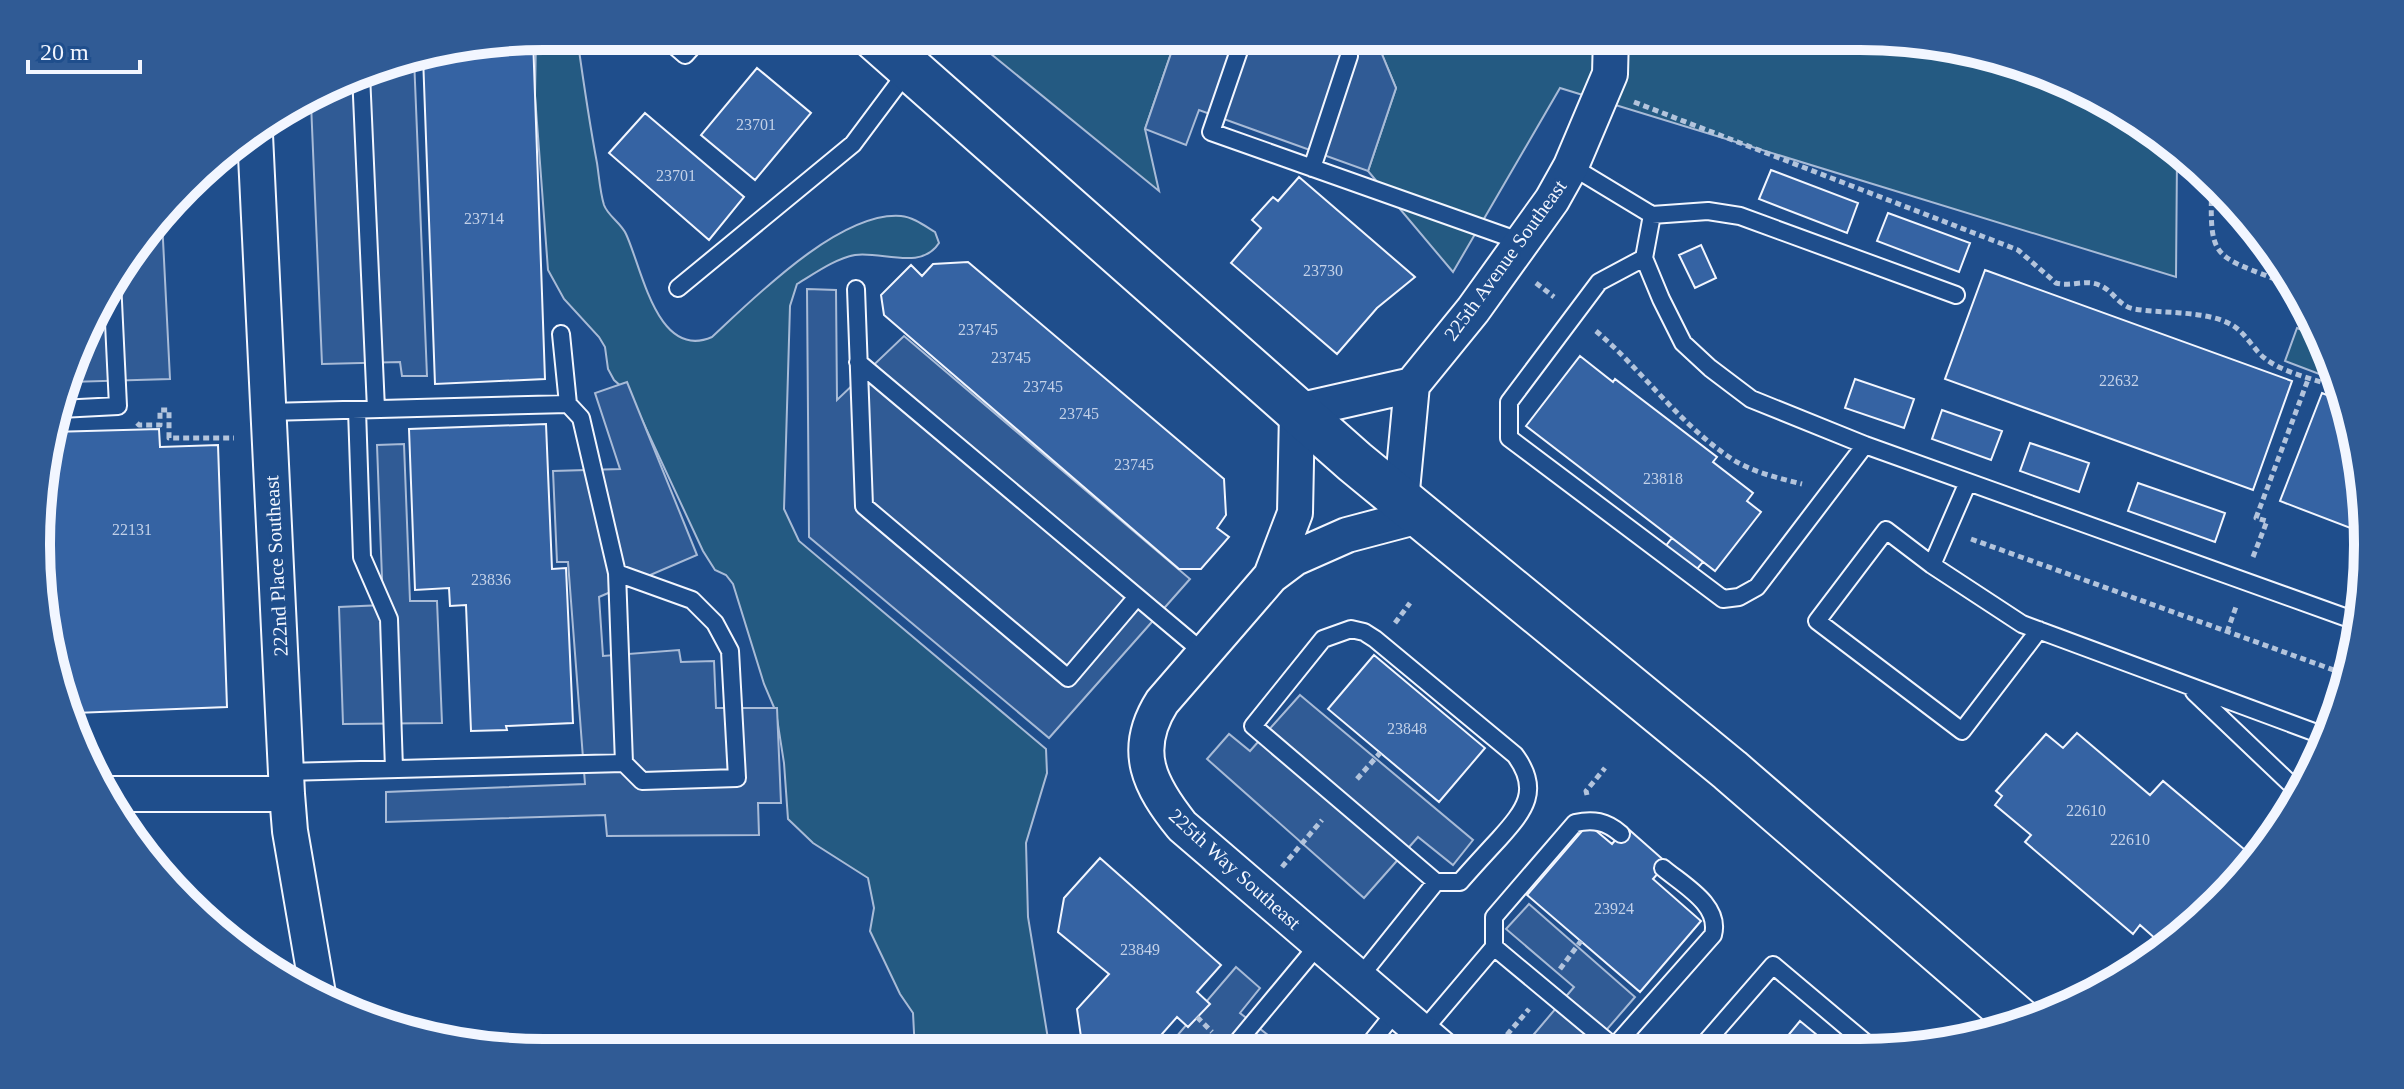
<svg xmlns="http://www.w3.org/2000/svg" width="2404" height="1089" font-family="'Times New Roman',serif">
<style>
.green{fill:#245a82;stroke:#a8bbd7;stroke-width:2}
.parking{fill:#305b95;stroke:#a8bbd7;stroke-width:2}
.building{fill:#3563a3;stroke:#f2f6ff;stroke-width:2}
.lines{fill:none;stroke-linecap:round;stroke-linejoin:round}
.lane-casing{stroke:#f2f6ff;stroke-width:20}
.street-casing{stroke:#f2f6ff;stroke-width:38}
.primary-casing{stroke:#f2f6ff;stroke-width:48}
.path{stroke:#b3c4dc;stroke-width:5;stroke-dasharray:6 4;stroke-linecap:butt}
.lane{stroke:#1f4e8c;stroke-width:16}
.street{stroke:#1f4e8c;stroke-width:34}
.primary{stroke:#1f4e8c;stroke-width:44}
.labels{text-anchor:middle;stroke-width:6;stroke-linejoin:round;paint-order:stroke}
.number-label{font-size:16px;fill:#c3d1e8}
.street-label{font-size:20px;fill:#f2f6ff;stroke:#1f4e8c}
.rim{fill:none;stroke:#f2f6ff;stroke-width:10}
</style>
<rect width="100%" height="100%" fill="#1f4e8c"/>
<path class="green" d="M545,36H577C583,79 589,121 597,163C599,176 600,192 604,205C608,216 621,223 626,234C642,268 657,361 712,337C754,298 840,211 901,216C913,217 925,226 935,232L939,243C921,271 882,251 855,255C834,259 814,274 797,284L790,306L784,509L799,541L1046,749L1047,773L1026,843L1028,917L1050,1051L915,1052L913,1013L900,994L870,931L874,908L868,878L813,843L788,819L784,763L776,712L764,684L733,584L726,575L715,570L703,551L630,394L614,380L608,369L605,347L599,337L564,299L548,270L535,96L536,37Z
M969,36H1177L1145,129L1159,191Z
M1358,36H1860L2054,75L2177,157L2176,277L1560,88L1453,272L1368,171L1396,88L1377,43Z
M2297,328C2329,340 2329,347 2335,380L2285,361Z"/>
<path class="parking" d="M1177,36H1358L1377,42L1396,88L1368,171L1199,110L1186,145L1145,129Z
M414,58L427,376H402L400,362L322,364L311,103L381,63Z
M162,220L170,379L70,382L104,290Z
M807,289L836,290L837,400L904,336L1190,579L1049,738L809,537Z
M627,382L697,555L599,597L603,656L679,650L681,662L714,661L716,708H777L781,803H758L759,835L607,836L605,815L386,822V792L585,784L568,562H557L553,471L620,469L595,393Z
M404,444L410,601H437L442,723L343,724L339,607L383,605L377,445Z
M1300,695L1473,840L1453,865L1418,837L1364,898L1207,759L1229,734L1250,751Z
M1529,904L1635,997L1589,1050H1540L1529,1040L1574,987L1506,929Z
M1236,967L1260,988L1240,1013L1288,1051H1164Z"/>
<path class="building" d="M533,38L545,379L435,384L423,56Z
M757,68L811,113L755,180L701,135Z
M645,113L744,197L709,240L609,153Z
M1771,170L1858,203L1847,233L1759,199Z
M1299,177L1415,277L1377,308L1337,354L1231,263L1261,228L1252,220L1273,197L1278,201Z
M1888,213L1970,243L1959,272L1877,241Z
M1701,245L1716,278L1695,288L1679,255Z
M968,262L1224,479L1226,515L1217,528L1229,537L1201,569H1179L884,315L881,295L911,265L922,276L933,264Z
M1985,270L2292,381L2253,490L1945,379Z
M1580,356L1613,382L1615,379L1717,457L1713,462L1753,493L1747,501L1761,512L1715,571L1526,426Z
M1855,379L1914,399L1904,428L1845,408Z
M2322,393L2339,400L2366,534L2280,501Z
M1942,410L2002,431L1991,460L1932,439Z
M546,424L552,569L566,568L573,723L506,726L507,730L471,731L466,605L450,606L449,588L415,590L409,429Z
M159,429L160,447L218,445L227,707L75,713L40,611L46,446L51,432Z
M2030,443L2089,463L2079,492L2020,471Z
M2138,483L2225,513L2215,542L2128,511Z
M1672,538L1703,562L1692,575L1661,552Z
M1374,655L1485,748L1439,802L1328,709Z
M2077,733L2150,795L2163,781L2257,860L2167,949L2140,925L2133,934L2025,842L2031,835L1995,805L2002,796L1996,791L2046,734L2063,748Z
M1588,824L1612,844L1626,827L1667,863L1653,879L1701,921L1640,992L1527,895Z
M1100,858L1221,965L1197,992L1210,1004L1188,1027L1177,1017L1147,1051H1083L1077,1009L1109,974L1058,932L1064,898Z
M1800,1021L1834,1049H1777Z
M1717,1032L1737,1049H1702Z"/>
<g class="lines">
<g class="lane-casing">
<path id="lane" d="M663,36L685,55L702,36
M1244,36L1211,132L1522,242
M361,74L376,409
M1571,166L1652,215L1644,258L1661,299L1683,343L1710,368L1751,399L1865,445L2353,620
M1312,168L1349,56
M1652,215L1708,211L1740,216L1956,295
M1644,258L1599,282L1509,402V438L1723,599L1739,597L1757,587L1865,445
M678,288L853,144L909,69
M856,289L864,506L1068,678L1136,598
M561,334L568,404L581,418L617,573L624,763L642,781L737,778L730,651L715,623L692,600L617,573
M858,362L1204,653
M60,409L118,406L112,281
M357,410L362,557L389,619L394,769
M269,412L568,404
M1968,482L1932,565L2022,624L2330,738
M1932,565L1886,530L1817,621L1962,731L2039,630
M1351,629L1364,632L1375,639L1515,755C1541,790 1525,810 1499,839C1486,853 1473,867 1460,882H1436L1253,726L1323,639Z
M2194,692L2299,792
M286,772L624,763
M1494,947L1614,1047L1713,935C1721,905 1683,885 1663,868
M1359,978L1436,882
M1422,1032L1494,947V917L1575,823C1593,819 1606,821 1621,834
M1700,1049L1773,965L1873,1049
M1365,1050L1397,1010
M1230,1051L1319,944"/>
</g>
<g class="street-casing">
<path id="street" d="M255,135L287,794L290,831L318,994
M1412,385L1473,310L1552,200L1571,166L1610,74L1611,36
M1401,501L1412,385
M1419,516L1347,535L1295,558L1271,576L1162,702C1131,751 1150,786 1182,826L1443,1050
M1271,576L1295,513L1297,411L1412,385
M102,794H287"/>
</g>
<g class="primary-casing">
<path id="primary" d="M873,36L1355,462L1730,770L2022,1023"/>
</g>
<path class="path" d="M1634,102L2018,250L2056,283C2070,287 2086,279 2099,285C2113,290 2118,306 2134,309C2163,314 2206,310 2232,325C2246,333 2254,351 2267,360C2287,374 2314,379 2337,387
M2212,180C2209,262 2212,254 2285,283
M1536,283L1554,297
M1596,331C1643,371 1679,424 1732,459C1752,472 1778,478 1802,484
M137,423L139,425H160V410H169V438H234
M1971,539L2342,673
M2253,557L2267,521L2256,518L2309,377
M1395,623L1410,603
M2227,632L2237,604
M1357,779L1380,753
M1587,795L1586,791L1605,768
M1282,867L1322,820
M1560,969L1581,941
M1197,1017L1212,1032
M1494,1050L1529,1009"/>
<use href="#lane" class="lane"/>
<use href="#street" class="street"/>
<use href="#primary" class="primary"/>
</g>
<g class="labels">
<g class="number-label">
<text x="756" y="130">23701</text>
<text x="676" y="181">23701</text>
<text x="484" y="224">23714</text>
<text x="1323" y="276">23730</text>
<text x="978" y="335">23745</text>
<text x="1011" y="363">23745</text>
<text x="2119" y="386">22632</text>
<text x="1043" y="392">23745</text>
<text x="1079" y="419">23745</text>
<text x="1134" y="470">23745</text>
<text x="1663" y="484">23818</text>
<text x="132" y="535">22131</text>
<text x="491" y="585">23836</text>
<text x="1407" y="734">23848</text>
<text x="2086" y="816">22610</text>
<text x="2130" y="845">22610</text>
<text x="1614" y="914">23924</text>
<text x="1140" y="955">23849</text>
</g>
<g class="street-label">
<text transform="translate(1505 260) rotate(-54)" y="7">225th Avenue Southeast</text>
<text transform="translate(276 566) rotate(-93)" y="7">222nd Place Southeast</text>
<text transform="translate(1235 869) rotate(42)" y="7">225th Way Southeast</text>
</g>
</g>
<path d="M0 0H2404V1089H0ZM544 50H1860A494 494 0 0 1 2354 544V545A494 494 0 0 1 1860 1039H544A494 494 0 0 1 50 545V544A494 494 0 0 1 544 50Z" fill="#305b95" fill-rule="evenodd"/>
<path class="rim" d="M544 50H1860A494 494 0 0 1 2354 544V545A494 494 0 0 1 1860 1039H544A494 494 0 0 1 50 545V544A494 494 0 0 1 544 50Z"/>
<path d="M28 60v12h112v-12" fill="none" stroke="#f2f6ff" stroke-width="4"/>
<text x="40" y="60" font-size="24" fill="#f2f6ff" stroke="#1f4e8c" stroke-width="6" paint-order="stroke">20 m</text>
</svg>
